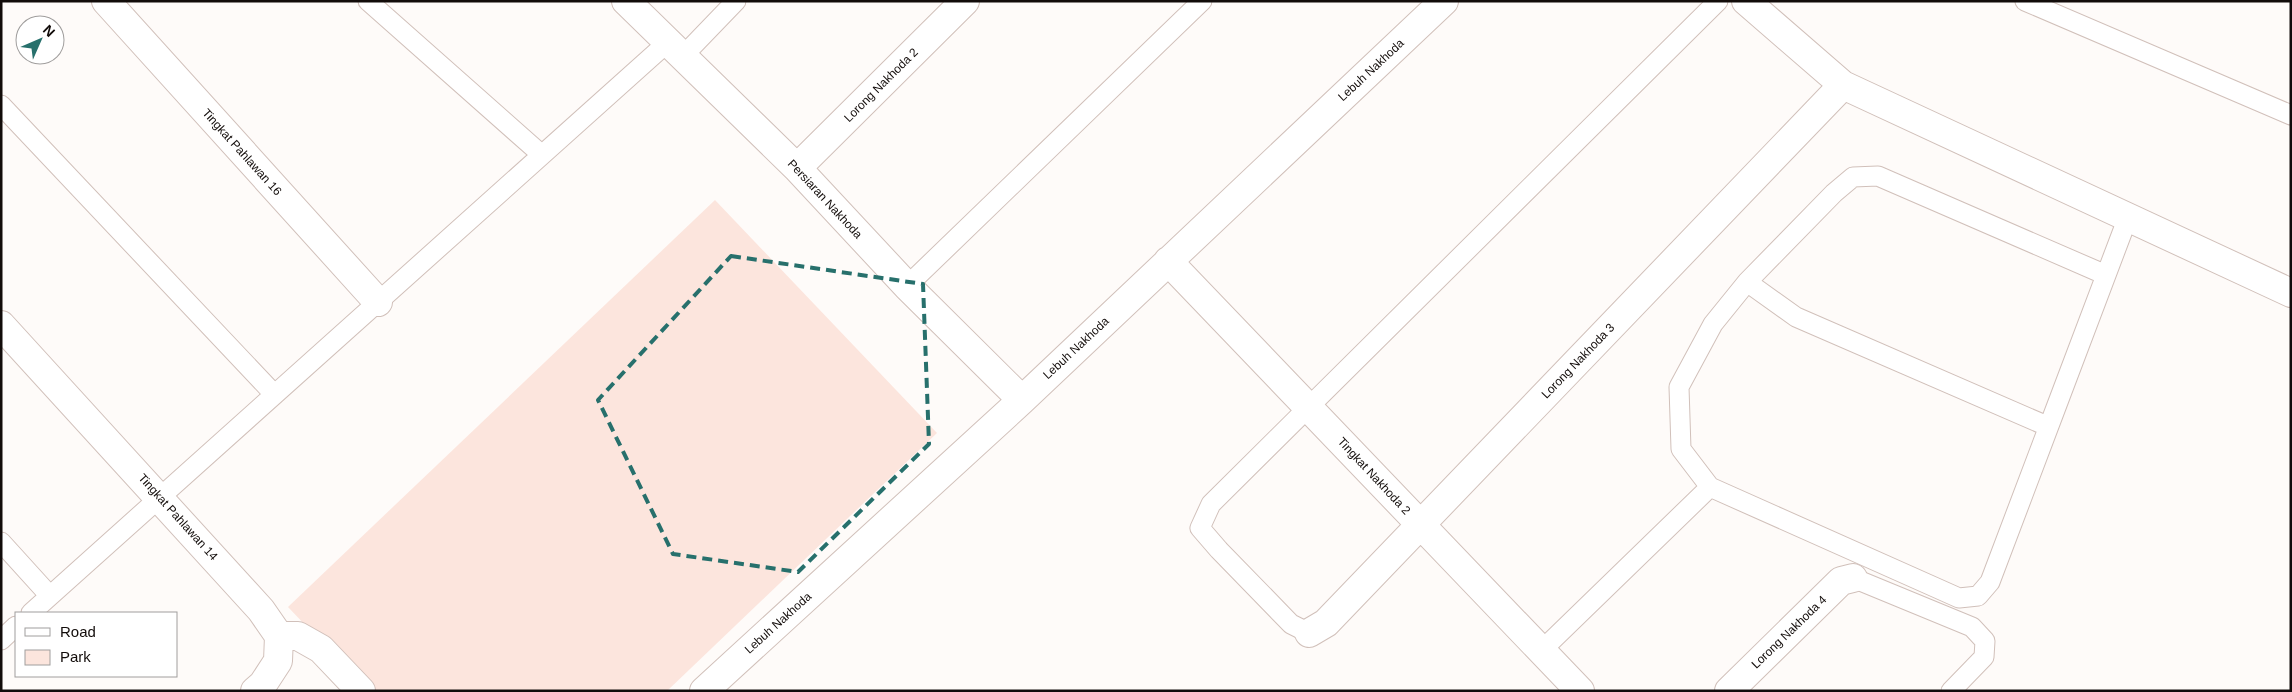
<svg xmlns="http://www.w3.org/2000/svg" width="2292" height="692" font-family="Arial,sans-serif">
<style>
.green{fill:#fce5dd}
.lines{fill:none;stroke-linecap:round;stroke-linejoin:round}
.service-casing{stroke:#d1c0ba;stroke-width:21}
.minor-casing{stroke:#d1c0ba;stroke-width:30}
.service{stroke:#fff;stroke-width:19}
.minor{stroke:#fff;stroke-width:28}
.marked{fill:none;stroke:#27706c;stroke-width:4;stroke-dasharray:10 6;stroke-linejoin:round}
.labels{text-anchor:middle;stroke-width:5;stroke-linejoin:round;paint-order:stroke}
.street-label{font-size:12px;fill:#120c0a;stroke:#fff}
</style>
<rect width="100%" height="100%" fill="#fefbf9"/>
<path class="green" d="M715,200L937,433L667,691H368L288,607Z"/>
<g class="lines">
<g class="service-casing">
<path id="service" d="M368,1L542,155
M2025,1L2291,115
M683,56L736,1
M1,105L274,394
M2106,275L1878,176L1853,177L1834,193L1747,282L1713,324L1679,387L1681,449L1710,487L1959,598L1978,596L1990,582C2035,460 2083,339 2128,217
M1747,282L1796,317L2047,426
M907,286L1202,1
M1,542L50,596
M1853,578L1972,627L1985,641L1984,657L1951,691
M31,613L668,42
M1309,633L1291,624L1219,550L1200,528L1211,504L1718,1
M1,640L16,626
M1541,651L1710,487"/>
</g>
<g class="minor-casing">
<path id="minor" d="M106,1L378,302
M626,1L797,168L907,286L1022,400
M1746,1L1843,85L2291,293
M797,168L965,1
M1168,261L1580,691
M1,325L261,610L279,636
M1309,633L1326,623L1843,85
M279,636H298L321,649L361,691
M255,691L263,684L278,661L279,636
M704,691L1022,400L1444,1
M1729,691L1841,581L1853,578"/>
</g>
<use href="#service" class="service"/>
<use href="#minor" class="minor"/>
</g>
<path class="marked" d="M731,256L923,284L929,444L798,572L673,554L598,400Z"/>
<g class="labels">
<g class="street-label">
<text transform="translate(1371 70) rotate(-43)" y="4">Lebuh Nakhoda</text>
<text transform="translate(881 85) rotate(-45)" y="4">Lorong Nakhoda 2</text>
<text transform="translate(242 152) rotate(48)" y="4">Tingkat Pahlawan 16</text>
<text transform="translate(825 199) rotate(47)" y="4">Persiaran Nakhoda</text>
<text transform="translate(1076 348) rotate(-43)" y="4">Lebuh Nakhoda</text>
<text transform="translate(1578 361) rotate(-46)" y="4">Lorong Nakhoda 3</text>
<text transform="translate(1374 476) rotate(47)" y="4">Tingkat Nakhoda 2</text>
<text transform="translate(178 517) rotate(48)" y="4">Tingkat Pahlawan 14</text>
<text transform="translate(778 623) rotate(-42)" y="4">Lebuh Nakhoda</text>
<text transform="translate(1789 632) rotate(-44)" y="4">Lorong Nakhoda 4</text>
</g>
</g>
<rect width="2292" height="692" fill="none" stroke="#120c0a" stroke-width="5"/>
<rect x="15" y="612" width="162" height="65" fill="#ffffff" stroke="#a09e9d"/>
<rect x="25" y="628" width="25" height="8" fill="#ffffff" stroke="#a09e9d"/>
<text x="60" y="637" font-size="15" fill="#120c0a">Road</text>
<rect x="25" y="650" width="25" height="15" fill="#fce5dd" stroke="#a09e9d"/>
<text x="60" y="662" font-size="15" fill="#120c0a">Park</text>
<g transform="translate(40 40) rotate(45)"><circle r="24" fill="#ffffff" stroke="#a09e9d"/>
<path d="M0-4L9 19L0 12L-9 19Z" fill="#27706c"/>
<text y="-8" font-size="14" font-weight="bold" text-anchor="middle" fill="#120c0a">N</text>
</g>
</svg>
